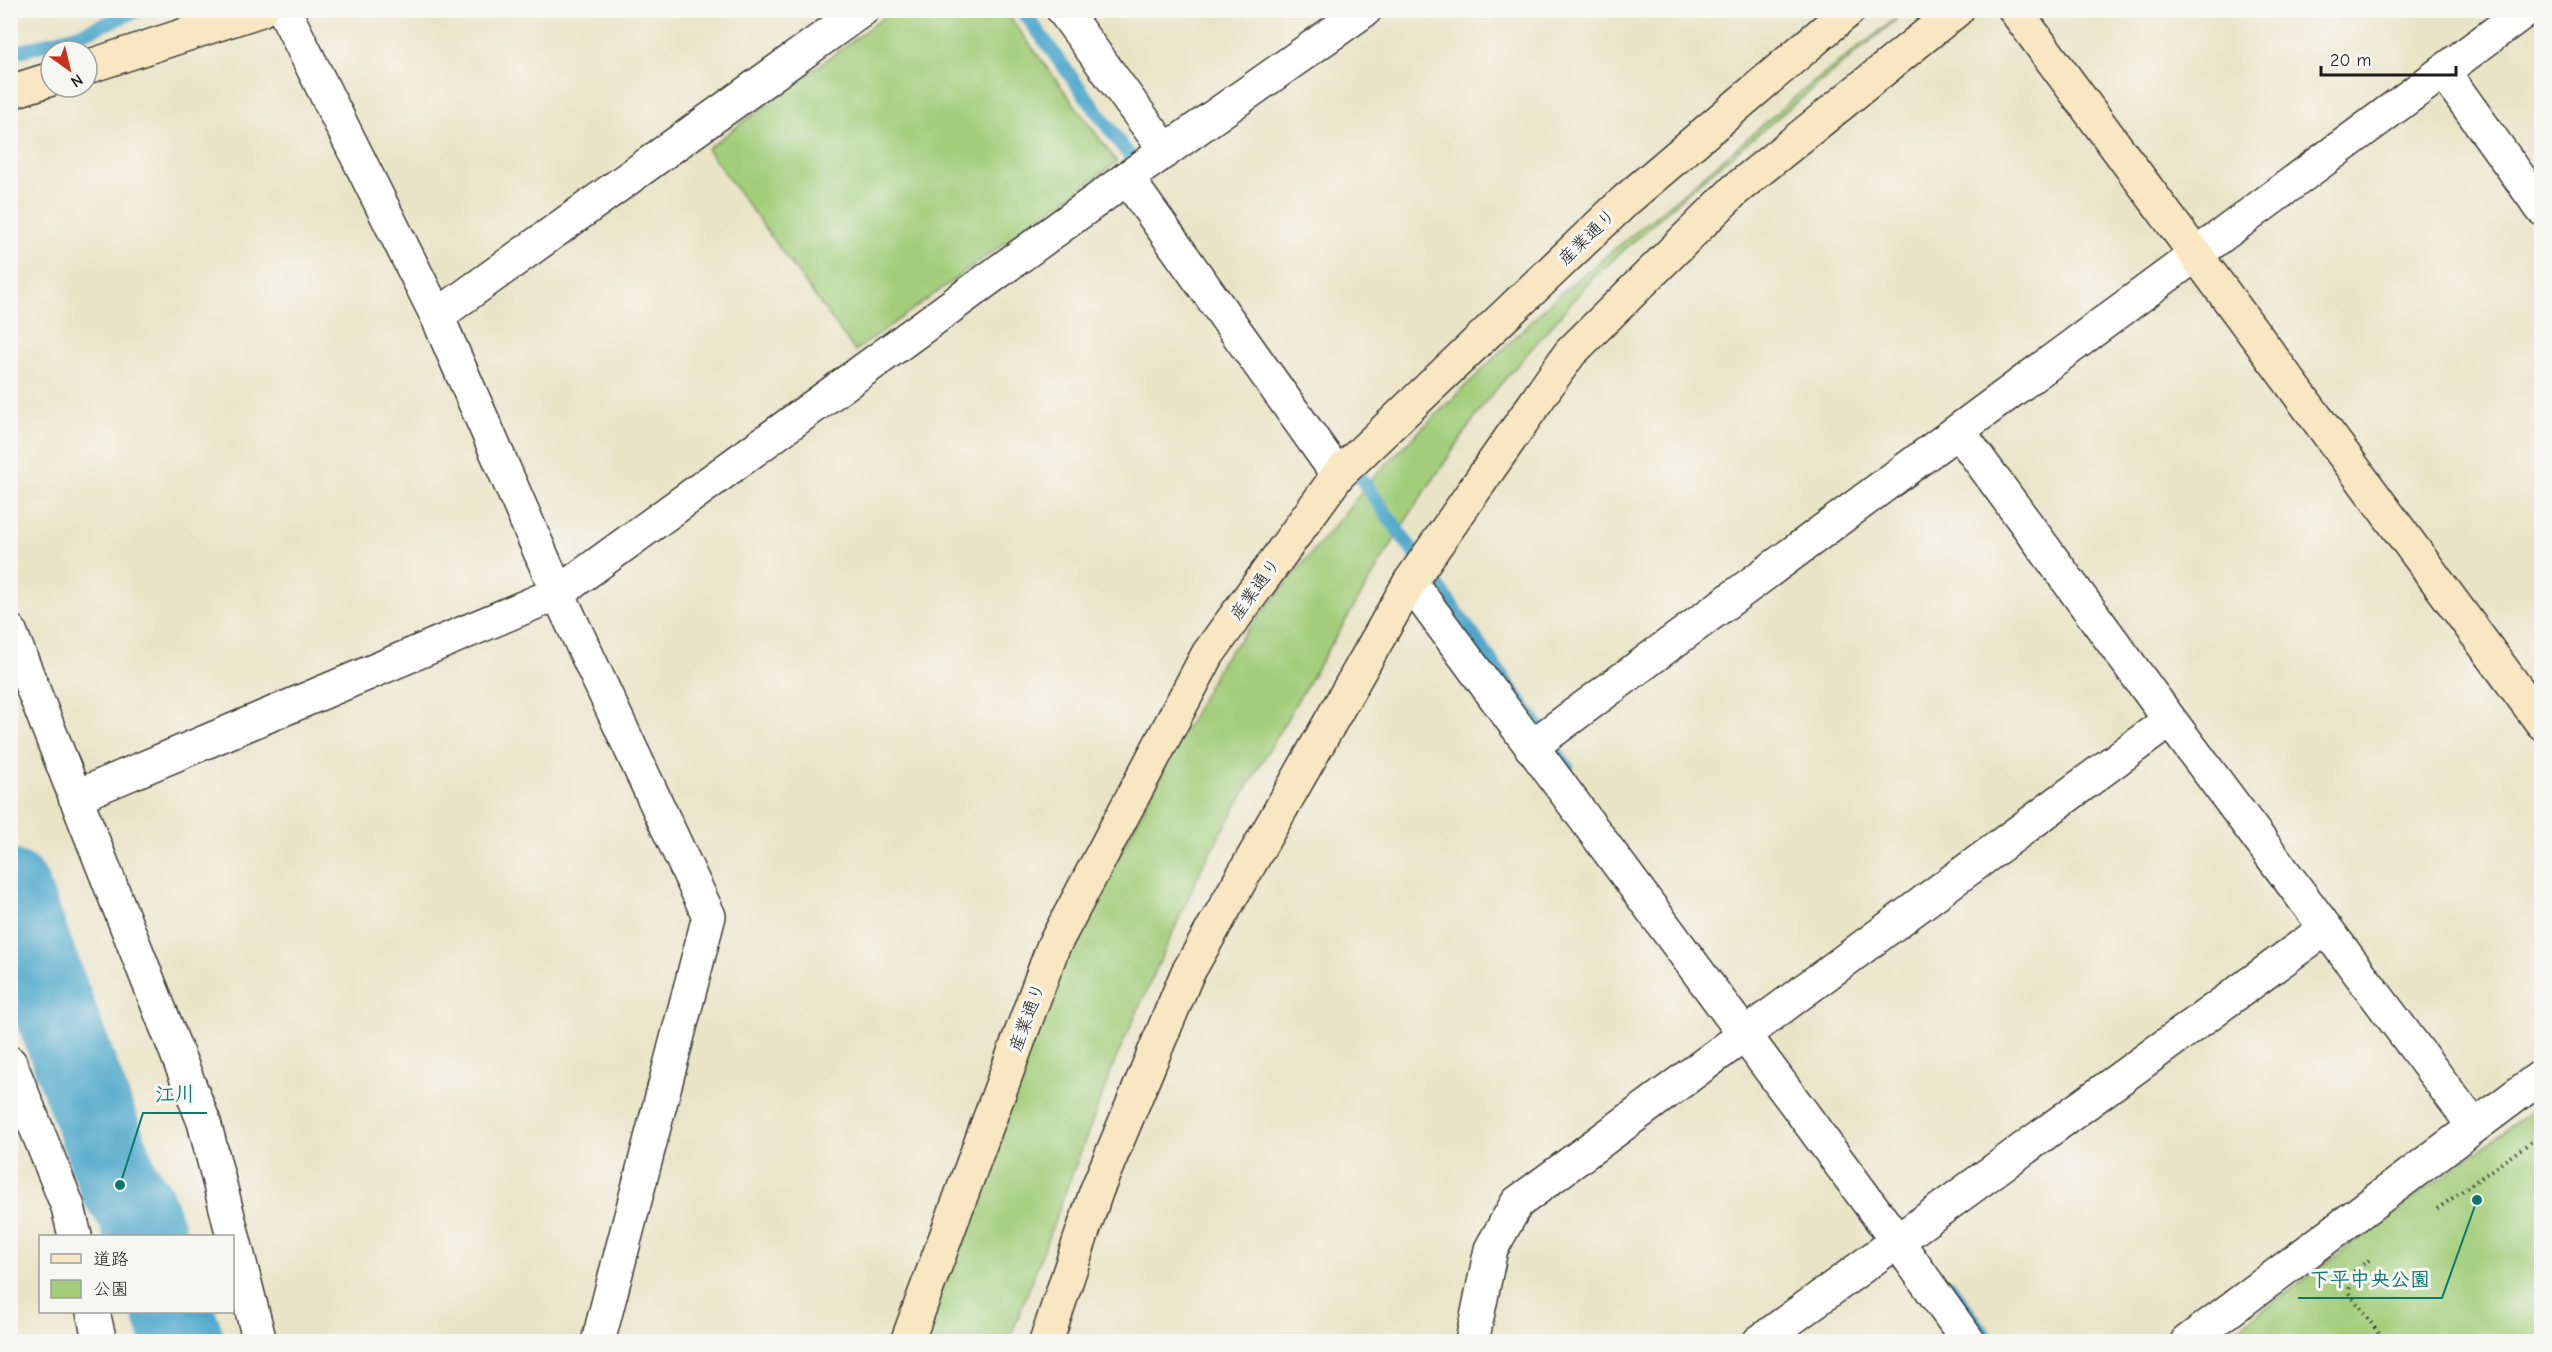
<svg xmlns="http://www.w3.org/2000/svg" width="2552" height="1352" font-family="'Comic Neue','Klee One',sans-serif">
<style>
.green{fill:#a3cd7a;stroke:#60744b;stroke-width:1.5}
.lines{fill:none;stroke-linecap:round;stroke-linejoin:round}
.stream{stroke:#4da7cb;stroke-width:14}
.river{stroke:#4da7cb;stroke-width:81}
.street-casing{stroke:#3b3a36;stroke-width:36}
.secondary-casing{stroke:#3b3a36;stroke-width:36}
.path{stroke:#3b3a36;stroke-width:4;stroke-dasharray:1.5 4.5;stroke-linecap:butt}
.street{stroke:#fff;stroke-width:33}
.secondary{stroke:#f9e7c3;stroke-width:33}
.labels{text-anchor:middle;stroke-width:6;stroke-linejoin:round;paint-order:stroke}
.street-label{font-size:18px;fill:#1c1c1c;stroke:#f6f6f2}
.leader{fill:none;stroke:#0f766e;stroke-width:2}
.callout-dot{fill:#0f766e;stroke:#f6f6f2;stroke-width:2}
.callout-label{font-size:20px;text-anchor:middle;font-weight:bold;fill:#0f766e;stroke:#f6f6f2;stroke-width:6;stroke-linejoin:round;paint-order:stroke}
</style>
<rect width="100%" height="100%" fill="#f6f6f2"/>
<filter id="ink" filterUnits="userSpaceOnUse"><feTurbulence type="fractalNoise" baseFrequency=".0167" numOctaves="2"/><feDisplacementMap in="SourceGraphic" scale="12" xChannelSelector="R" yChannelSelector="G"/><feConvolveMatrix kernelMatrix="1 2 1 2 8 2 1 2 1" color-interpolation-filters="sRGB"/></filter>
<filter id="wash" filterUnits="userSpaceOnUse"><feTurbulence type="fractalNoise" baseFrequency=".008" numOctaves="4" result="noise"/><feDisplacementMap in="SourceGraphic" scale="24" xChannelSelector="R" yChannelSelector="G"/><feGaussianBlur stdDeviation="1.35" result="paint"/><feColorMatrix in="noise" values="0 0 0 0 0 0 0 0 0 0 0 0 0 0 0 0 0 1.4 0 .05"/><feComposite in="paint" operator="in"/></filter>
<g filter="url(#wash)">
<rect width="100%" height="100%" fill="#eae4c7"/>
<path class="green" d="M1005,11L1117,162L855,351L707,149L892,11Z
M1895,19L1896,20L1695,186L1591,280L1486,401L1408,517L1296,703L1204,863L1115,1061L1009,1341L922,1342L1055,975L1222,661L1381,469L1556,297L1674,201L1801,92Z
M2541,1104V1341H2221Z"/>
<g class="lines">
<path class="stream" d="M1022,10L1140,170
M10,54L77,35L140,10
M1350,463L1567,767
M1949,1285L1990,1342"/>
<path class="river" d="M10,890L120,1185L135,1206L146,1236
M173,1312L184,1342"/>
</g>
</g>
<g filter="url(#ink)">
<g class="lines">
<g class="street-casing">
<path id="street" d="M284,10L437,316L558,593L709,916L598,1342
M1063,10L1166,151
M2443,71L2542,209
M1127,178L1338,475
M437,316L862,10
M1959,432L2170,720L2473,1125
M1410,582L1897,1241L1969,1342
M10,631L204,1122L260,1342
M1531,747L2526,10
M75,797L558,593L1127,178L1365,10
M10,1063L68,1207L75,1236
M93,1312L100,1342
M1472,1342L1491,1249L1517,1203L2170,720
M1759,1342L2325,929
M2187,1342L2542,1076"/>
</g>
<g class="secondary-casing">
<path id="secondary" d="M2015,10L2542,723
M87,67L261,10
M10,92L51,79
M907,1342L1053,947L1208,654L1338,475L1626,200L1849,10
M1046,1342L1096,1192L1187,974L1410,582L1570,353L1735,190L1957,10"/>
</g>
<path class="path" d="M2437,1209L2542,1134
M2369,1260L2352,1273L2349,1292L2385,1342"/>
<use href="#street" class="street"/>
<use href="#secondary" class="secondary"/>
</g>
</g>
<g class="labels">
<g class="street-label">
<text transform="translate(1587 237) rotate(-44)" y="6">産業通り</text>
<text transform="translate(1255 589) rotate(-54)" y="6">産業通り</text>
<text transform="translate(1027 1017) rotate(-70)" y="6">産業通り</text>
</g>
</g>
<path class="leader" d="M120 1185L143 1113H207M2477 1200L2442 1298H2298"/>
<g class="callout-dot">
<circle cx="120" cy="1185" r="6"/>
<circle cx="2477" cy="1200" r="6"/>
</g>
<g class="callout-label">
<text x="175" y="1101">江川</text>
<text x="2370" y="1286">下平中央公園</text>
</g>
<rect width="2552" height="1352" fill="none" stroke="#f6f6f2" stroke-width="36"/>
<rect x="39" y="1235" width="195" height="78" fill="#f6f6f2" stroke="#9f9f9c" stroke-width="1.5"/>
<rect x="51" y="1254" width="30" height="9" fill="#f9e7c3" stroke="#9f9f9c" stroke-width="1.5"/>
<text x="93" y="1265" font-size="18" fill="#1c1c1c">道路</text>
<rect x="51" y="1280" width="30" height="18" fill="#a3cd7a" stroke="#9f9f9c" stroke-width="1.5"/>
<text x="93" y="1295" font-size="18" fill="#1c1c1c">公園</text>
<g transform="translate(69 69) rotate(146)"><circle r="28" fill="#f6f6f2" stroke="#9f9f9c" stroke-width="1.5"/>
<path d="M0-4.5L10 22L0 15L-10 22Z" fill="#c8321e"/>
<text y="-9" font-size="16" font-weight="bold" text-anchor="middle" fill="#1c1c1c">N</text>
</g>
<path d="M2321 66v9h135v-9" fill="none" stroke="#1c1c1c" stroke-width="3"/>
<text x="2330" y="66" font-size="18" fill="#1c1c1c" stroke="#f6f6f2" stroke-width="4.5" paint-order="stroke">20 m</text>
</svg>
